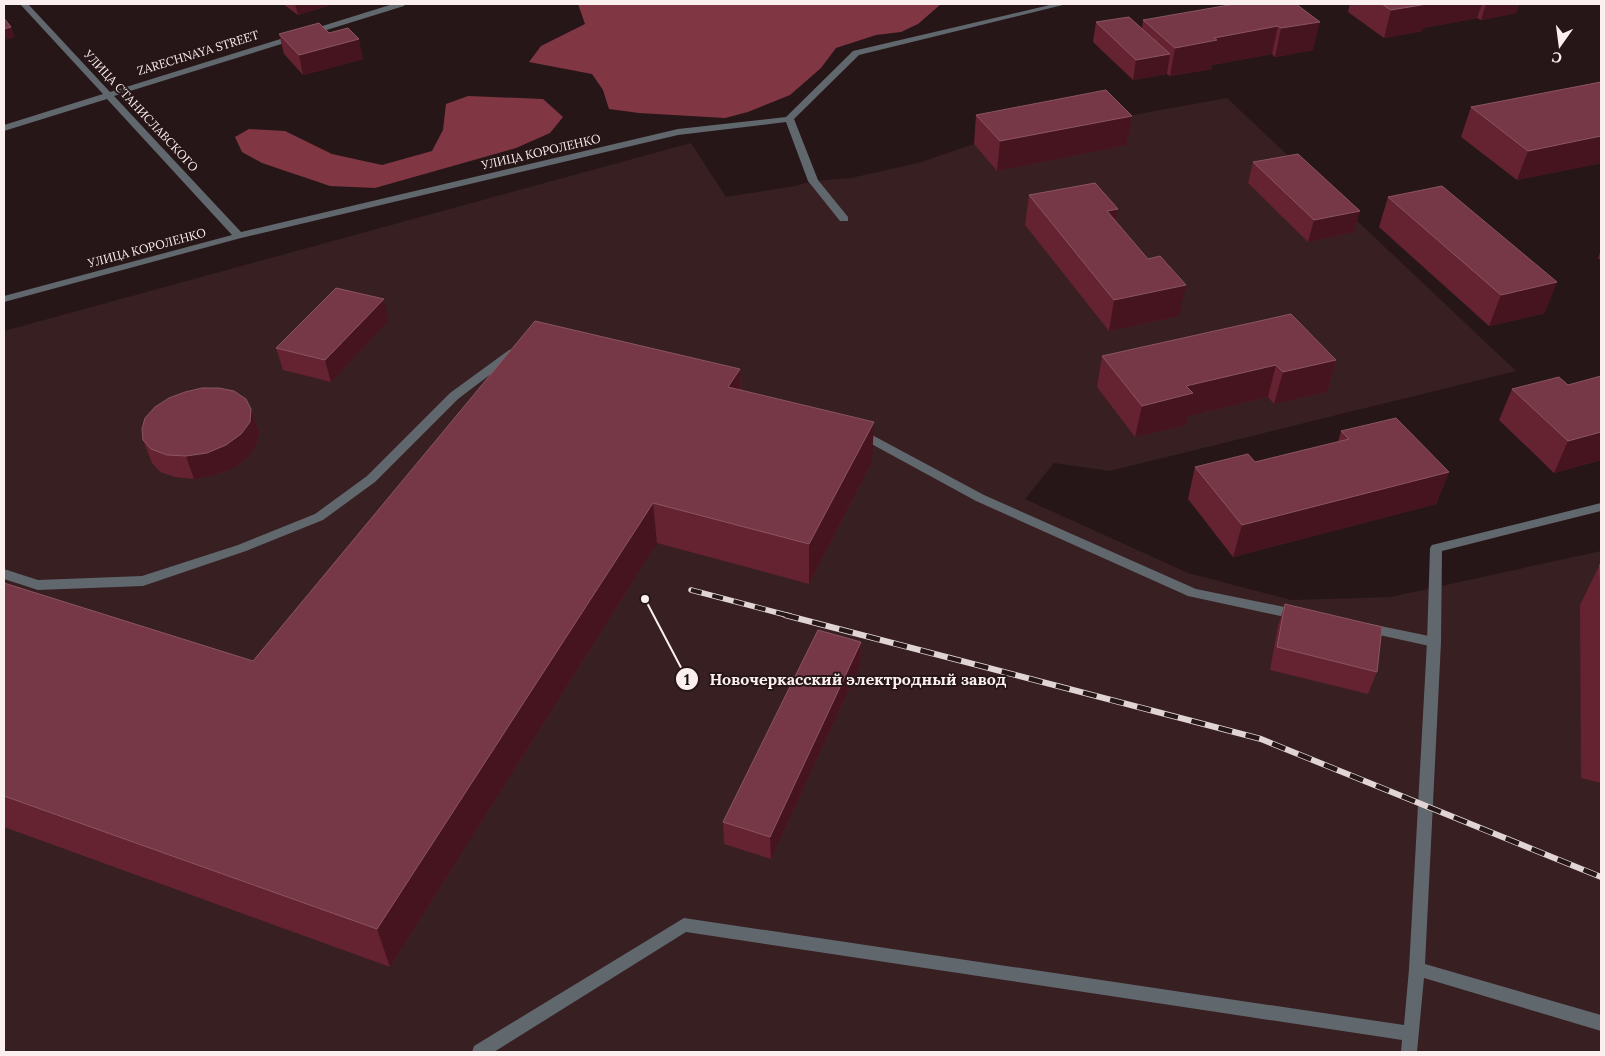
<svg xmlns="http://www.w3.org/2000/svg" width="1605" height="1056" font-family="Lora,serif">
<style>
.built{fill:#371f22}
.forest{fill:#813743}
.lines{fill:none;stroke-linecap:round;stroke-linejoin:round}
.service{fill:#60676d;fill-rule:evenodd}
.minor{fill:#60676d;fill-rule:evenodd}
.rail-far1-casing{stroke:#e1d4d5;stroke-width:5.5}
.rail-casing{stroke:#e1d4d5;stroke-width:6}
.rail-far1{stroke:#271618;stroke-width:4;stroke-dasharray:11;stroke-linecap:butt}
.rail{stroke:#271618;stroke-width:4.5;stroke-dasharray:14;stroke-linecap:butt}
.wall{fill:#652231}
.shaded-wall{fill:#46141f}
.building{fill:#763846;stroke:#8b5560}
.labels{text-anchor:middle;stroke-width:4;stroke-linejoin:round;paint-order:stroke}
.far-street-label{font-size:12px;fill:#fceff0;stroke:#271618}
.leader{fill:none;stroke:#fceff0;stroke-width:2}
.callout-dot{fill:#fceff0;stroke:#271618;stroke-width:2}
.mark-label{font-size:15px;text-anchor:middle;font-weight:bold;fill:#111}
.callout-label{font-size:16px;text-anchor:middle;font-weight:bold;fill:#fceff0;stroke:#271618;stroke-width:4;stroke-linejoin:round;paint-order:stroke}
</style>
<rect width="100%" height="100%" fill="#271618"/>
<path class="built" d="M1227,98L1516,371L1110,471L1054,463L1025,499L1188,573L1291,600L1391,597L1601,551V1052H4V331L691,143L726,197L795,186L813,181L851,178L918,163L974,144Z"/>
<path class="forest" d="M578,4H941L918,24L901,32L876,35L836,48L821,68L790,95L748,112L725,118L639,113L609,109L603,90L592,74L529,62L541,46L585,24Z
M468,96L543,99L563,117L550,133L516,148L375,188L330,186L262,163L242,152L235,137L249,129L285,131L332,154L382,165L432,151L443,130L446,104Z"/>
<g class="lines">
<path class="service" d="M519,348L525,351L523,353L516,355L458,399L375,482L323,520L246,551L143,586L38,590L4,579V569L38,580L142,576L238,545L315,514L367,476L450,393L509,350Z
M859,428L984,495L1196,589L1299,610L1304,612L1306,615L1304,618L1299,620L1188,596L976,501L855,435L853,432Z
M1366,623L1434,637L1439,638L1441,642L1439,646L1434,647L1361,631L1359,628L1361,625Z"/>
<path class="minor" d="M20,4H28L110,92L393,4H405L404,6L114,96L241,232L678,129L786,117L853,51L1054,4H1067L859,55L794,119L818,180L848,217V221H840L808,181L786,122L678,135L241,238L4,302V296L232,235L107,99L4,131V125L103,94Z
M1601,503V511L1442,551L1441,642L1425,964L1601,1015V1031L1424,978L1417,1052H1401L1402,1040L686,932L494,1052H472L474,1046L684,918L1404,1025L1409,969L1427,642L1430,548L1432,545L1436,544Z"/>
<g class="rail-far1-casing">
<path id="rail-far1" d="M691,590L790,616"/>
</g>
<g class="rail-casing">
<path id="rail" d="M785,615L1261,739L1601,877"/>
</g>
<use href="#rail-far1" class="rail-far1"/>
<use href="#rail" class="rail"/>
</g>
<path class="wall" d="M283,4H333L298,15Z
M1296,4L1313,50L1275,57L1272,54L1212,65V69L1170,76L1167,74L1133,80L1093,42L1096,22L1142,28L1143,20Z
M1350,4H1519L1516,13L1481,20L1477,18L1423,28L1422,31L1384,38L1348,12Z
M329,33L363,59L303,75L284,54L279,34Z
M1601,82V163L1517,180L1461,137L1471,107Z
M976,115L1132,116L1127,145L997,171L974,144Z
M1253,162L1354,232L1308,242L1248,183Z
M1029,195L1118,209L1116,222L1179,316L1109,331L1025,225Z
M1388,197L1545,313L1489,326L1379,227Z
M1601,250V261L1598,258Z
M388,321L331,382L283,370L276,348Z
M1102,356L1336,360L1327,392L1274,404L1268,397L1188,416L1186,425L1135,437L1097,387Z
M740,369L741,390L872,462L809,584L657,543L390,967L4,827V583L253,661Z
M1601,376V460L1554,473L1499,420L1512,389L1568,385Z
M251,409L259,432L257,444L248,457L234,468L215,475L194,479L175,477L160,472L152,463L143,440Z
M1341,431L1449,472L1436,504L1233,557L1188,499L1195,467L1255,462L1338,442Z
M1600,564L1601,606V783L1581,778L1580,605Z
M1285,604L1377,672L1368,694L1270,670L1278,626Z
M861,642L860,665L771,859L724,844L723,822Z"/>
<path class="shaded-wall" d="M295,4H333L298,15Z
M1426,4H1482L1477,18L1423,28L1422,31L1384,38L1391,10Z
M1486,4H1519L1516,13L1481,20Z
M1320,22L1313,50L1275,57L1281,28Z
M1278,26L1272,54L1212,65V69L1170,76L1175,48L1214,38Z
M11,27L15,37L4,40V29Z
M359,39L363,59L303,75L299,55Z
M1170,54L1167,74L1133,80L1136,60Z
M1132,116L1127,145L997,171L1000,141Z
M1601,136V163L1517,180L1528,151Z
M1118,209L1113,240L1107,211Z
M1360,211L1354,232L1308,242L1314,220Z
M1557,282L1545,313L1489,326L1501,295Z
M1186,285L1179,316L1109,331L1114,300Z
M384,299L388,321L331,382L325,360Z
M1336,360L1327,392L1274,404L1283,372Z
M1276,365L1268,397L1188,416L1186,425L1135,437L1142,406L1186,386Z
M740,369L741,409L728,387Z
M251,409L259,432L257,444L248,457L234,468L215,475L194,479L186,456Z
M874,422L872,462L809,584V544Z
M1601,432V460L1554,473L1568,441Z
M1449,472L1436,504L1233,557L1242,525Z
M653,503L657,543L390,967L377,929Z
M861,642L860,665L771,859L770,837Z"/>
<path class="building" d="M1235,4H1296L1320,22L1281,28L1278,26L1214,38L1217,40L1175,48L1143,20Z
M1382,4H1427L1391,10Z
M1129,17L1170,54L1136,60L1096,22Z
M4,18L11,27L4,29Z
M319,23L329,33L348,28L359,39L299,55L279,34Z
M1601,82V136L1528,151L1471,107Z
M1106,90L1132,116L1000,141L976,115Z
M1298,154L1360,211L1314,220L1253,162Z
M1095,183L1118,209L1107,211L1148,259L1160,256L1186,285L1114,300L1029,195Z
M1442,186L1557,282L1501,295L1388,197Z
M336,288L384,299L325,360L276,348Z
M1291,314L1336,360L1283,372L1276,365L1186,386L1193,393L1142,406L1102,356Z
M535,321L740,369L728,387L874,422L809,544L653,503L377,929L4,796V583L253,661Z
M1601,376V432L1568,441L1512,389L1559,377L1568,385Z
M202,388H219L234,391L246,399L251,409L250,422L241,434L226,445L207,453L186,456L167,455L151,449L143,440L142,429L145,418L155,407L169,398L185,392Z
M1396,418L1449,472L1242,525L1195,467L1248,454L1255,462L1349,439L1341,431Z
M1600,564L1601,565V606Z
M1285,604L1382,627L1377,672L1277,647Z
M818,630L861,642L770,837L723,822Z"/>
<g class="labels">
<g class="far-street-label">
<text transform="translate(198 53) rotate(-17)" y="4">ZARECHNAYA STREET</text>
<text transform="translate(141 111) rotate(47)" y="4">УЛИЦА СТАНИСЛАВСКОГО</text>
<text transform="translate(541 152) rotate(-13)" y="4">УЛИЦА КОРОЛЕНКО</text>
<text transform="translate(147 248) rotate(-15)" y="4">УЛИЦА КОРОЛЕНКО</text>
</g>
</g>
<path class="leader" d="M645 599L687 679"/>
<g class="callout-dot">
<circle cx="645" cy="599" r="5"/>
<circle cx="687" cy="679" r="12"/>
</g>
<g class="mark-label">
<text x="687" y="685">1</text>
</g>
<g class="callout-label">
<text x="858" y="685">Новочеркасский электродный завод</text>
</g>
<rect width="1605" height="1056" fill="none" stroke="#fceff0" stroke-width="10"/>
<g transform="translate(1560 45) rotate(194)" stroke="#271618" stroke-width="4" paint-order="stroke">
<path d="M0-4L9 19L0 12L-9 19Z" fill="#fceff0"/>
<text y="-8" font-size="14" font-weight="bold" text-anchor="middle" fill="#fceff0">С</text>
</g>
</svg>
